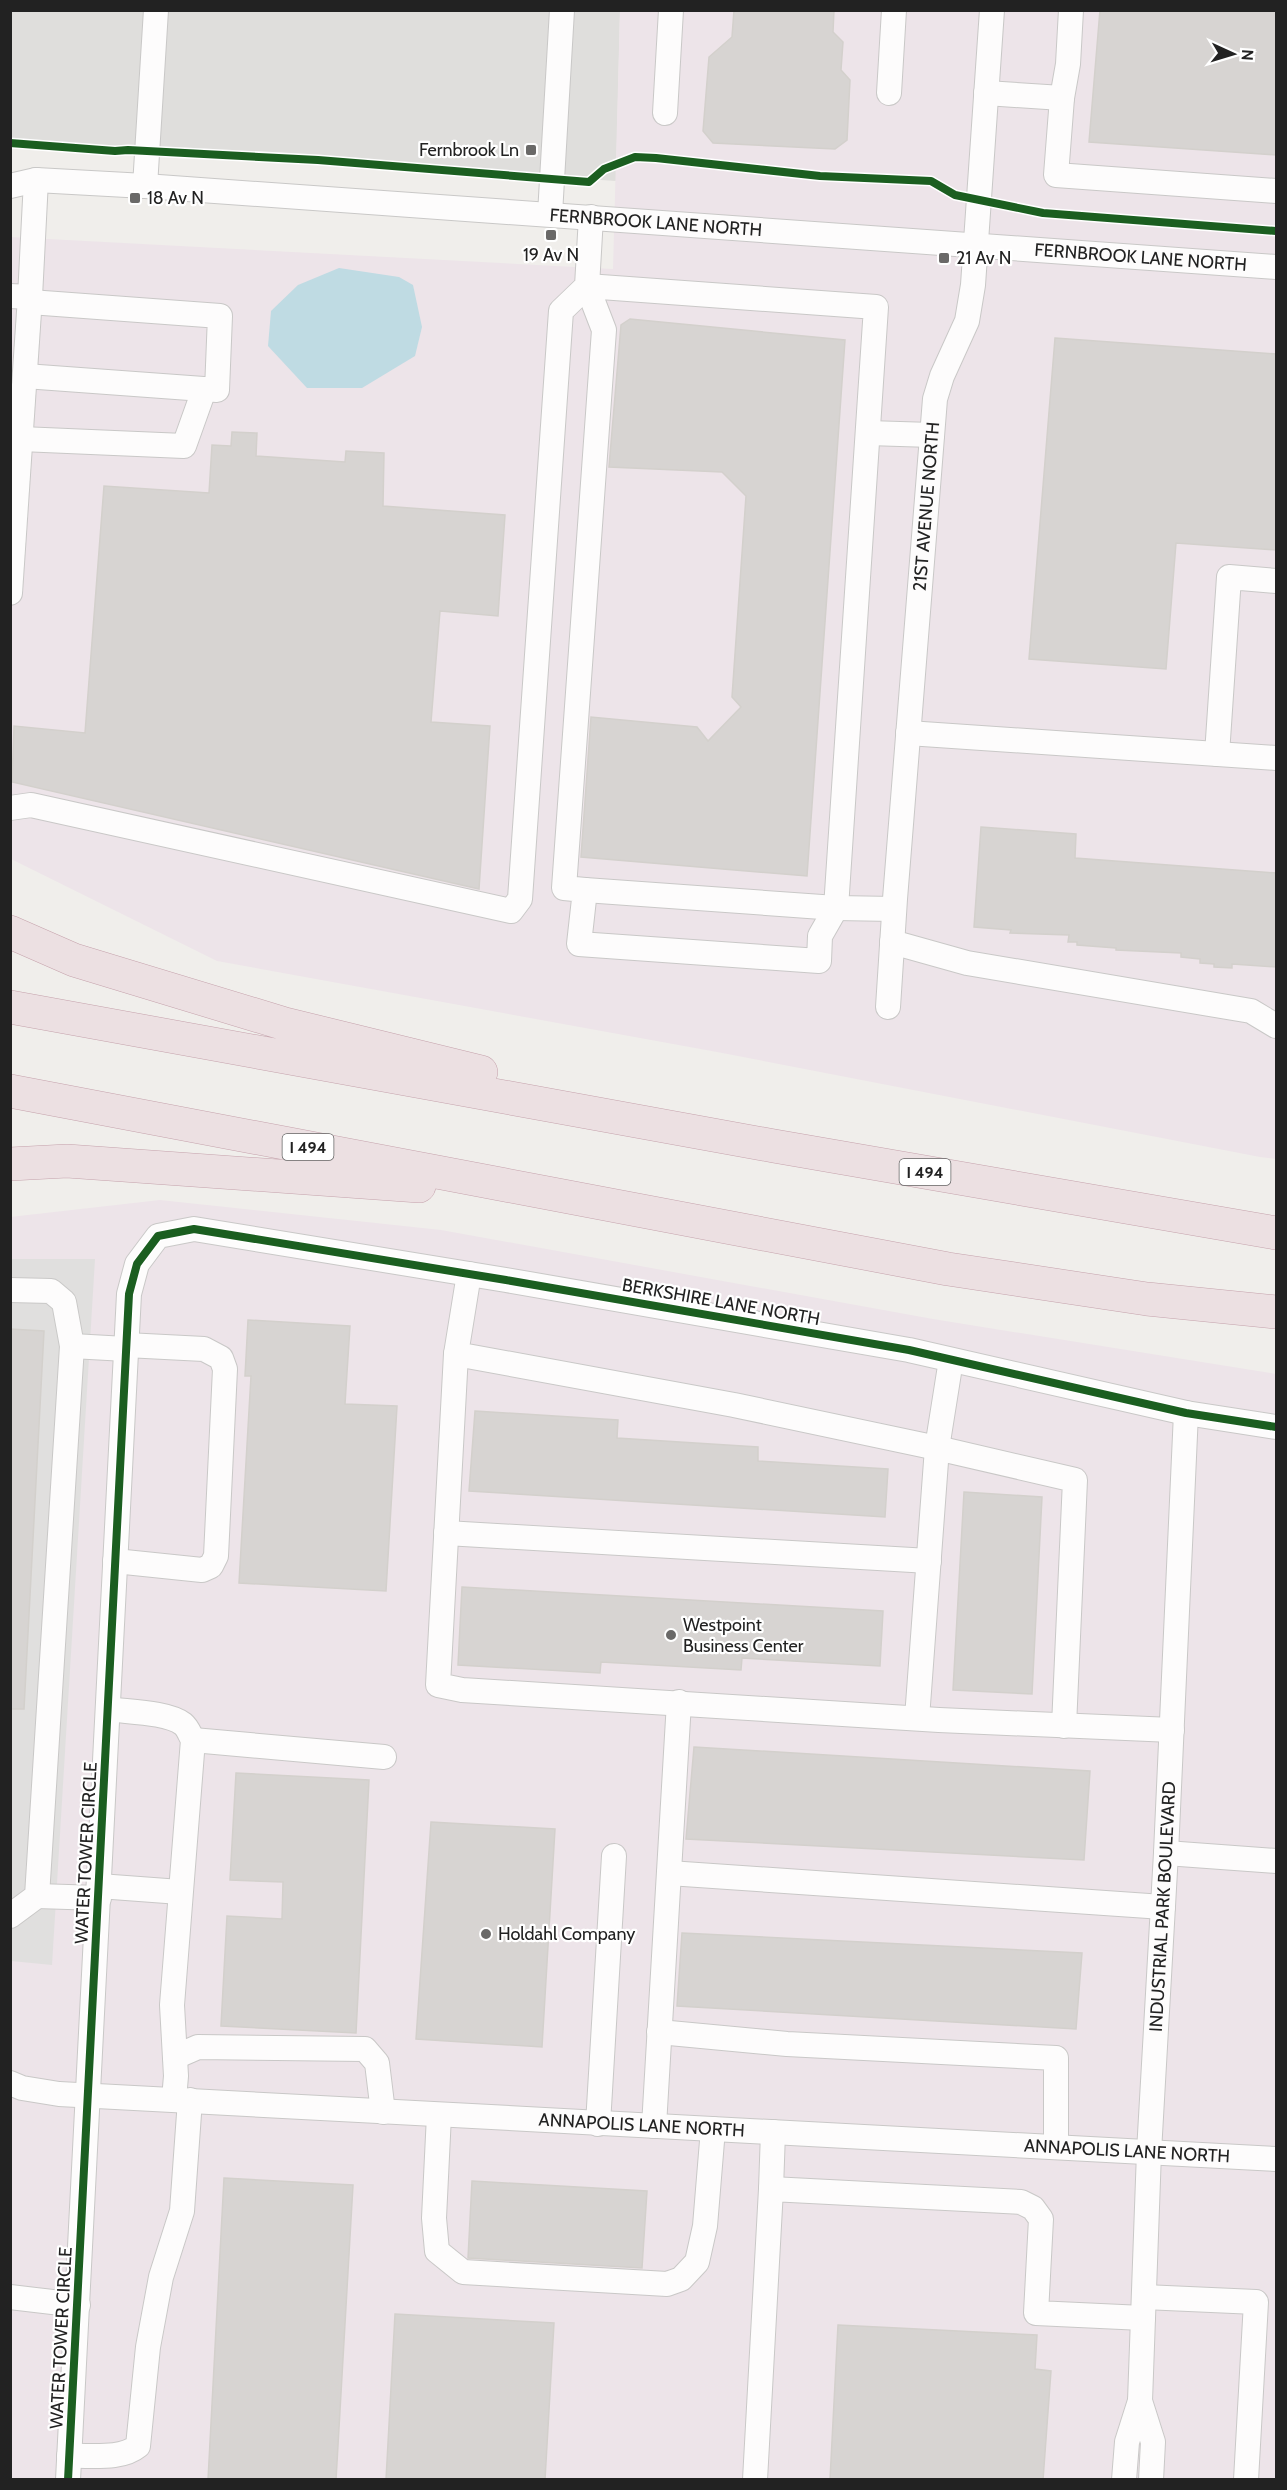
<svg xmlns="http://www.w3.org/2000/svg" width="1287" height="2490" font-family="Cabin,sans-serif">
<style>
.residential{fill:#dfdedc}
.industrial{fill:#ede4e9}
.parking{fill:#e0dfde}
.water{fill:#bfdbe3}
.building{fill:#d7d4d2;stroke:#d3d0cc;stroke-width:1.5}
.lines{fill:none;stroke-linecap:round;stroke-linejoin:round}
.minor-casing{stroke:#c9c8c7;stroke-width:26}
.highway-casing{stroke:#c5a2ac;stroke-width:34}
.minor{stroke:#fdfcfc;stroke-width:24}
.highway{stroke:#ece0e2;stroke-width:33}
.cycleway-casing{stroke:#fff;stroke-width:11}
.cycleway{stroke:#1b5e20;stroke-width:8}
.poi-dot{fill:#6a6968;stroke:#fff;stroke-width:2}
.labels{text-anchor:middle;stroke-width:4.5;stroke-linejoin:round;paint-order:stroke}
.shield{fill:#fff;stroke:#646464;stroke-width:1.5}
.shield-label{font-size:16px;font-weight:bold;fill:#222}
.poi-label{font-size:18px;fill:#222;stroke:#fff;text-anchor:start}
.street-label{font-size:18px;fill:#222;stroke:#fff}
</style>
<rect width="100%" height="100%" fill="#f0eeeb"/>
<path class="residential" d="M10,11H620L616,181L11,140Z"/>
<path class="industrial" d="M620,11H1276V1159L1260,1157L717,1052L217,961L11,859L10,237L613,269Z
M160,1200L441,1230L933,1319L1276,1374V2479H11L10,1217Z"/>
<path class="parking" d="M10,1259H95L52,1965L11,1961Z"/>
<path class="water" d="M339,268L399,277L413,285L422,327L415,356L362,388H307L268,346L271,311L298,285Z"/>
<path class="building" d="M734,10H834L833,32L843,42L841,70L850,80L847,140L835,149L713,143L703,131L709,57L732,37Z
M1100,10H1276V155L1089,142Z
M630,319L845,340L807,876L581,857L591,717L697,727L708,741L741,707L732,697L746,496L722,472L609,467L621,325Z
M1055,338L1276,354V550L1176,543L1166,669L1029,659Z
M232,432L257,433L256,456L345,462L346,451L384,453L383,506L505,515L498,616L440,611L431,722L490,726L479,889L12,782L14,726L85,733L104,486L209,493L212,445L231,446Z
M981,827L1076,834L1075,858L1276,873V967L1232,964V968L1214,967V964L1200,963V959L1181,957V953L1116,950V948L1077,945V942H1068L1069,935L1010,933L1011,930L974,927Z
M248,1320L350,1326L345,1404L397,1406L386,1591L239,1583L251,1376H245Z
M10,1329L44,1331L24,1709H10Z
M475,1411L618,1420L617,1438L758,1447V1461L888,1469L885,1517L469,1491Z
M964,1492L1042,1497L1032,1694L953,1690Z
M462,1587L883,1611L880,1666L742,1658L741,1670L601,1662L600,1673L458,1665Z
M694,1747L1090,1771L1084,1860L686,1839Z
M236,1773L369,1780L356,2033L221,2026L227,1916L282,1919L283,1882L230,1880Z
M431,1822L555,1829L542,2047L416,2039Z
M682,1933L1082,1953L1076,2029L677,2006Z
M224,2178L353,2185L336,2480H208Z
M472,2181L647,2191L642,2268L468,2258Z
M395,2314L554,2323L545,2480H386Z
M838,2325L1037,2335L1035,2369L1051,2371L1043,2480H830Z"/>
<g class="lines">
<g class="minor-casing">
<g id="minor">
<path d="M889,93L894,10"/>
<path d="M986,93L1062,98L1056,175L1276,191"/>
<path d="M1062,98L1068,64L1071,10"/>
<path d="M665,113L671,10"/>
<path id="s1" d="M10,186L36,180L145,186L1276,267"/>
<path d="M145,186L156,10"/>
<path d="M550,214L562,10"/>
<path d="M587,286L876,307L836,908L820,936L819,961L579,944L585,890L564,888L604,330Z"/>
<path d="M10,296L30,297L36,180"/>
<path d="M25,376L217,390L220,316L30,302"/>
<path d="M868,433L932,435"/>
<path d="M21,439L184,446L204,390"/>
<path d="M10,593L30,297"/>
<path d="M908,733L1276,758"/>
<path d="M1217,754L1229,577L1276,581"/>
<path d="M10,808L31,805L511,911L520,899L561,311L587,286L591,217"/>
<path d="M585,890L836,908L894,909"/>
<path d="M892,942L967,963L1251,1011L1276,1026"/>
<path id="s2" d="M888,1007L895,899L935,399L942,376L967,321L973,285L992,10"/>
<path d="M469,1274L456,1354L734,1405L937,1448L951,1360"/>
<path d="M10,1290L51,1291L64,1302L72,1346L37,1896L10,1916"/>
<path d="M72,1346L126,1349"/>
<path d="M456,1354L438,1685L462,1690L939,1720L1172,1730"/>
<path d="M446,1533L929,1561"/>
<path d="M115,1561L202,1570L211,1566L216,1556L225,1369L221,1358L204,1349L126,1345"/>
<path d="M108,1709C127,1712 167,1712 183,1724C188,1728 190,1735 193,1740L172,2005L176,2076L174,2099"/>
<path d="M917,1718L937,1448L1075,1480L1064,1726"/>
<path d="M193,1740L384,1757"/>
<path d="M1166,1853L1276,1861"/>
<path d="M669,1873L1163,1907"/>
<path d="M99,1886L180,1892"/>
<path d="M37,1896L99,1898"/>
<path d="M659,2032L787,2044L1056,2058V2147"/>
<path d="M175,2057L198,2047L365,2049L377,2063L383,2112"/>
<path id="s3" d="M10,2083L22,2088L59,2094L1276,2159"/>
<path d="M439,2115L434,2218L437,2251L463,2272L667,2284L681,2279L697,2262L705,2226L713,2129"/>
<path d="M598,2124L614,1856"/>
<path d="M654,2126L679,1702"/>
<path d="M771,2189L773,2132"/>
<path d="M10,2297L78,2305"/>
<path d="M1144,2297L1256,2302L1246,2480"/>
<path d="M1140,2401L1153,2442L1151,2480"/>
<path d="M69,2456C91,2455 121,2460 138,2446L148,2347L161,2277L182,2211L190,2100"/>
<path d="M68,2480L129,1294L137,1264L158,1236L194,1229L506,1280L909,1350L1186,1413L1276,1427"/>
<path d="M755,2480L771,2189L1021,2202L1033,2208L1041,2219L1036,2313L1143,2318"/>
<path id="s4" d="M1124,2480L1127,2442L1140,2401L1149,2152L1166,1853L1186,1413"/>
</g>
</g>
<g class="highway-casing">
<path id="highway" d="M10,932L74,960L285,1024L481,1072
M10,1007L774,1146L1276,1233
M10,1091L948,1269L1147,1299L1276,1312
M10,1164L67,1161L419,1186"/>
</g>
<use href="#minor" class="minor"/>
<use href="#highway" class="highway"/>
<g class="cycleway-casing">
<path id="cycleway" d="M10,143L115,151L128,150L318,160L589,182L604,169L635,157L656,158L820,176L931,181L955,195L1043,213L1276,231
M68,2480L129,1294L137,1264L158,1236L194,1229L506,1280L909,1350L1186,1413L1276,1427"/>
</g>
<use href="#cycleway" class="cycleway"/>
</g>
<g class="poi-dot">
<rect x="525" y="144" width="12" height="12" rx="3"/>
<rect x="129" y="192" width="12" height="12" rx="3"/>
<rect x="545" y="229" width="12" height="12" rx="3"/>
<rect x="938" y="252" width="12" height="12" rx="3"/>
<circle cx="671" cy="1635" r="6"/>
<circle cx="486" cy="1934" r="6"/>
</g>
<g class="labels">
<g class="shield">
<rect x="282.5" y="1134" width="51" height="26" rx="4.5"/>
<rect x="899.5" y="1159" width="51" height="26" rx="4.5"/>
</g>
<g class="shield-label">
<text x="308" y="1153">I 494</text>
<text x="925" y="1178">I 494</text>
</g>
<g class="poi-label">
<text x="519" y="156" text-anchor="end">Fernbrook Ln</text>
<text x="147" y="204">18 Av N</text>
<text x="551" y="261" text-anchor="middle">19 Av N</text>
<text x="956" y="264">21 Av N</text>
<text x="683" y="1631">Westpoint<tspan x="683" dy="21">Business Center</tspan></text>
<text x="498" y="1940">Holdahl Company</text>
</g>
<g class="street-label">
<text dy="6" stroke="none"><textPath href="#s1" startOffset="648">FERNBROOK LANE NORTH</textPath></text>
<text dy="6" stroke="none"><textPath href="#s1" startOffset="1134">FERNBROOK LANE NORTH</textPath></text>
<text dy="6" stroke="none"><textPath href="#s2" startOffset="502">21ST AVENUE NORTH</textPath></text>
<text transform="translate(721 1302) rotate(10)" y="6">BERKSHIRE LANE NORTH</text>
<text transform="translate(86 1853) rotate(-87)" y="6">WATER TOWER CIRCLE</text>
<text dy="6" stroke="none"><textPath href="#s4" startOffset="576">INDUSTRIAL PARK BOULEVARD</textPath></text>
<text dy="6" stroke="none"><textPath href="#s3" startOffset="634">ANNAPOLIS LANE NORTH</textPath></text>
<text dy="6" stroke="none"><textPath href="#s3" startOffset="1120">ANNAPOLIS LANE NORTH</textPath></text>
<text transform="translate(61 2338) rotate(-87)" y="6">WATER TOWER CIRCLE</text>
</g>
</g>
<rect width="1287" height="2490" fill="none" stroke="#222222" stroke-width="24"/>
<g transform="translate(1233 54) rotate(94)" stroke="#ffffff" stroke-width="4.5" paint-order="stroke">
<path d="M0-4.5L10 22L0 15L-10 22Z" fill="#222222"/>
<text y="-9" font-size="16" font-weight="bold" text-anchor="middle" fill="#222222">N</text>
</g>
</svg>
